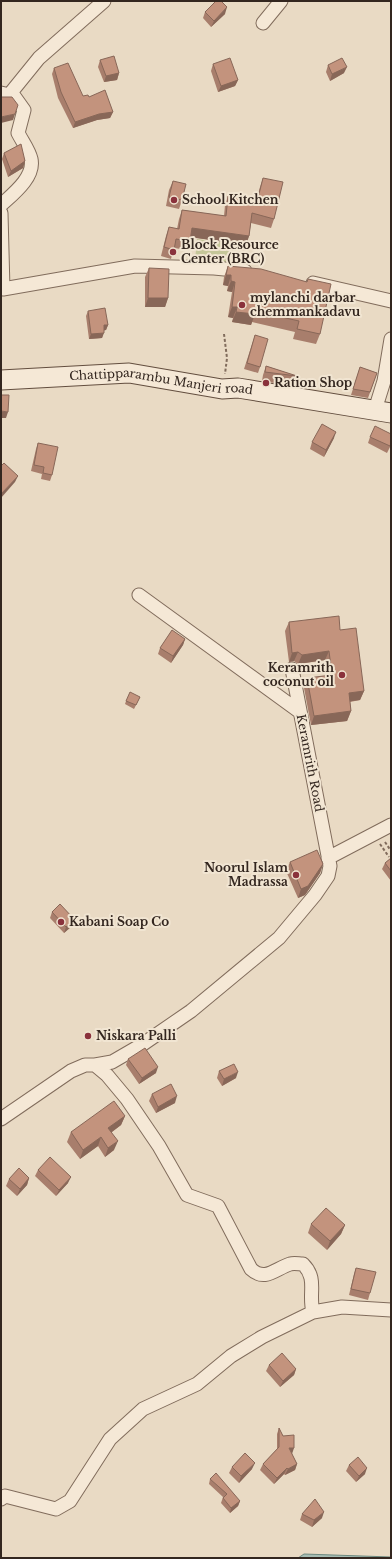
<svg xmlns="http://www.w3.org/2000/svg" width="392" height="1559" font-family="'Libre Baskerville',serif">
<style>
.green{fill:#c5c699}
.water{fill:#a5bcb3;stroke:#6d897f}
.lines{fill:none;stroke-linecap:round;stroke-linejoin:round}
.minor-casing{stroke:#816c5c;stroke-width:15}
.secondary-casing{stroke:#634e3f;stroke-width:21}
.path{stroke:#816c5c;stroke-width:2;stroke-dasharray:3 2;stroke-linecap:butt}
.minor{stroke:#f5e8d6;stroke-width:13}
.secondary{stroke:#f5e8d6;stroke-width:19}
.wall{fill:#a87e6c}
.shaded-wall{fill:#886758}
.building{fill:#c3937d;stroke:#886758}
.poi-dot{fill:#8a323c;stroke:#f1e5d2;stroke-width:1.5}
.labels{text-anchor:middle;stroke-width:4;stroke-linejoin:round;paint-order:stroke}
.poi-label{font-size:12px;font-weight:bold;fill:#33261f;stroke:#f1e5d2;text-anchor:start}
.street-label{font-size:12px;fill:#33261f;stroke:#f1e5d2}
</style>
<rect width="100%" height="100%" fill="#e9dac4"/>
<path class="green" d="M197,239L236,244L235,254L247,257L246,262L234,261L233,264L195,261Z"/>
<path class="water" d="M304,1554L391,1557V1558H298Z"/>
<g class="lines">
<g class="minor-casing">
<path id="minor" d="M263,23L281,1
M1,93L14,96L24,110L18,133C22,141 29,150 31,159C35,177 13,194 1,205
M9,95L39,58L104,1
M1,213L3,289
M313,283L391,301
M3,289L135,266L214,268L245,271
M375,410L384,381L391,339
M139,595L300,712
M328,858L391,825
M1,1119L71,1071L85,1065H95L112,1062L143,1044L191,1011L279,938L315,895L328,876L330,866L292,669
M313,1312L342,1307L391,1310
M1,1499L5,1496L56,1509L70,1501L110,1439L143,1409L197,1384L231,1356L262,1337L313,1312C308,1293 318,1279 303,1264C299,1264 294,1263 290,1264C275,1269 265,1282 251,1269L218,1206L187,1195L159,1146L127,1099L107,1075L95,1065"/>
</g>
<g class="secondary-casing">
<g id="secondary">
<path id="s1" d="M1,380L129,373L222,389L238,388L391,413"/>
</g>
</g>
<path class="path" d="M224,334L227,358L225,374
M385,842L391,851
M380,844L389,857"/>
<use href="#minor" class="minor"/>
<use href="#secondary" class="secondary"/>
</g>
<path class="wall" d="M205,12L225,14L211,27L203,18Z
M100,60L119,73L117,80L104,82L98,67Z
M213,64L238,80L235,86L218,92L211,71Z
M328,65L344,73L330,81L326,72Z
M54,68L83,96L89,97L113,112L110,118L97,120L73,128L58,98L52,74Z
M4,153L25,161L23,168L8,177L2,159Z
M263,178L274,219L271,228L251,223L249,236L246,245L191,237L190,241L187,250L174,248L171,259L161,256L166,236L169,227L177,229L179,219L182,210L224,216L225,205L228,196L257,198L260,187Z
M173,181L182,200L179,209L166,206L169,190Z
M228,266L307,282L308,279L320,334L316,344L293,339L295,332L252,322L251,325L232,322L233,318L228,317L232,292L227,291L228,286L223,285L224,277Z
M149,268L168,298L165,307H145V277Z
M88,311L108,325L106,330H104L102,338L89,339L86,316Z
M255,335L260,367L258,373L244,369Z
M266,366L297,376L293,386L262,381L263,375Z
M360,367L377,373L368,398L351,395Z
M370,437L391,445L387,453L368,443Z
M334,438L324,457L310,449L312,442Z
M38,443L52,475L50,481L41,479L42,474L31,471L36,449Z
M289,622L340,630L364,691L360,700L350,702L351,711L347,721L311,725L304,688L307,678L327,676L325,660L298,664L294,661L289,662L285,631Z
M185,639L183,645L171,663L158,654L160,648Z
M140,697L134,709L125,704L126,701Z
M391,858V881L382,869L385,863Z
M290,862L323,864L320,873L305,895L298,898L286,871Z
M52,912L72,926L64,933L50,918Z
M128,1059L156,1073L139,1084L126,1065Z
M219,1071L236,1078L222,1086L217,1078Z
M152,1094L175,1103L156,1113L149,1101Z
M125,1116L121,1125L112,1132L114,1150L105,1157L98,1146L80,1159L67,1142L71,1132Z
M38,1170L68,1183L56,1196L35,1176Z
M29,1178L27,1185L17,1196L6,1186L9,1179Z
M311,1224L345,1225L341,1234L327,1250L308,1233Z
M356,1268L370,1293L368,1300L349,1295L354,1274Z
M269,1365L296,1369L294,1375L280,1387L266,1371Z
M279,1428L297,1464L295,1470L285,1475L284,1474L274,1484L260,1470L263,1464L277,1449V1434Z
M349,1465L365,1474L356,1482L346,1471Z
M232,1467L252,1469L239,1483L229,1473Z
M210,1479L240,1501L238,1506L230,1513L221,1503L223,1497L209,1484Z
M302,1514L322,1518L312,1527L300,1520Z"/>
<path class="shaded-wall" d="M227,7L225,14L211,27L214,21Z
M347,67L344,73L330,81L332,74Z
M119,73L117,80L104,82L106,76Z
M238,80L235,86L218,92L221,86Z
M113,112L110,118L97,120L73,128L75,122L99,114Z
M15,114L13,120L1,123V117Z
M25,161L23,168L8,177L11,171Z
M192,228L249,236L246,245L189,237Z
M226,275H231L228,286L223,285Z
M231,281L235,282L232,292L227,291Z
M148,298H168L165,307H145Z
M232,307H237L233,318L228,317Z
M236,312L255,314L251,325L232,322Z
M104,325H108L106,330L102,331Z
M104,333L102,338L89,339L91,334Z
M1,411L8,412L6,418H1Z
M336,432L334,438L324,457L326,450Z
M18,476L15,482L1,498V494Z
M185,639L183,645L171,663L173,656Z
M329,651L325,660L298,664L302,655Z
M298,652L294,661L289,662L292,653Z
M364,691L360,700L345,702L349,693Z
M351,711L347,721L311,725L314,716Z
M323,864L320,873L305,895L298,898L301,889Z
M74,919L72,926L64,933L66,927Z
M158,1067L156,1073L139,1084L142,1078Z
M238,1072L236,1078L222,1086L224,1079Z
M177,1096L175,1103L156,1113L158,1107Z
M125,1116L121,1125L105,1137L108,1128Z
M101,1137L98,1146L80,1159L83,1150Z
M118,1141L114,1150L105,1157L108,1148Z
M71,1177L68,1183L56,1196L59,1190Z
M29,1178L27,1185L17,1196L20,1189Z
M345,1225L341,1234L327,1250L330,1241Z
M296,1369L294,1375L280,1387L283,1381Z
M289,1448H294L292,1454Z
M255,1463L252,1469L239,1483L241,1476Z
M297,1464L295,1470L285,1475L288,1469Z
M287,1468L284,1474L274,1484L277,1478Z
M367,1468L365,1474L356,1482L359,1476Z
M240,1501L238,1506L230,1513L231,1508Z
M324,1512L322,1518L312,1527L314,1520Z"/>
<path class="building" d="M216,1H221L227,7L214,21L205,12Z
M114,56L119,73L106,76L100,60Z
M230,58L238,80L221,86L213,64Z
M342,58L347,67L332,74L328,65Z
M68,63L83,96L88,95L89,97L105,90L113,112L99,114L75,122L61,92L54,68Z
M1,97H12L18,105L15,114L1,117Z
M21,144L25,161L11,171L4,153Z
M263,178L283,182L274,219L252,213L249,236L192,228L190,241L176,239L174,250L164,247L169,227L179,229L182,210L226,216L228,196L258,198Z
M173,181L186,184L182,200L169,197Z
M228,266L261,269L307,282L308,279L331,284L320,334L297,329L299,321L255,311V314L236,312L237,307H232L235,282L231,281V275H226Z
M149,268L169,269L168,298H148Z
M105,308L108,325H104V333L91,334L88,311Z
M255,335L268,339L260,367L247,363Z
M266,366L297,376L265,372Z
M360,367L377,373L370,392L353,389Z
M1,395H9L8,412L1,411Z
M322,424L336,432L326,450L312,442Z
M375,426L391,434V444L390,446L370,437Z
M38,443L58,447L52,475L43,473L44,467L34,465Z
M4,463L18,476L1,494V466Z
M339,616L340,630L356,628L364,691L349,693L351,711L314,716L307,678L332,675L329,651L302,655L298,652L292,653L289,622Z
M172,630L185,639L173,656L160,648Z
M130,692L140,697L136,705L126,701Z
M317,850L323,864L308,886L301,889L290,862Z
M391,858V871L385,863Z
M60,904L74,919L66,927L52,912Z
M145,1048L158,1067L142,1078L128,1059Z
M234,1064L238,1072L224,1079L219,1071Z
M171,1084L177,1096L158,1107L152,1094Z
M114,1101L125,1116L108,1128L118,1141L108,1148L101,1137L83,1150L71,1132Z
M50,1157L71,1177L59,1190L38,1170Z
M19,1168L29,1178L20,1189L9,1179Z
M326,1208L345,1225L330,1241L311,1224Z
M356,1268L376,1272L370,1293L351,1289Z
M282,1353L296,1369L283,1381L269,1365Z
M279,1428L283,1436L294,1435V1448H289L297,1464L288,1469L287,1468L277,1478L263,1464L279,1447Z
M245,1453L255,1463L241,1476L232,1467Z
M358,1457L367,1468L359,1476L349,1465Z
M216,1473L240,1501L231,1508L223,1498L227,1494L210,1479Z
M315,1499L324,1512L314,1520L302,1514Z"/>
<g class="poi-dot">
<circle cx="174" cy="200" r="4"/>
<circle cx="173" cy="252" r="4"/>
<circle cx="242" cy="305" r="4"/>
<circle cx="266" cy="383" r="4"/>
<circle cx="342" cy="675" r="4"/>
<circle cx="296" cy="875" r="4"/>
<circle cx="61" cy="922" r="4"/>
<circle cx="88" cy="1036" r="4"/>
</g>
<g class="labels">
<g class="poi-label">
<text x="182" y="204">School Kitchen</text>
<text x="181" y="249">Block Resource<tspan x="181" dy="14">Center (BRC)</tspan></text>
<text x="250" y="302">mylanchi darbar<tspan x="250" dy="14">chemmankadavu</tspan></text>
<text x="274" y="387">Ration Shop</text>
<text x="334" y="672" text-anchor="end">Keramrith<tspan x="334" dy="14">coconut oil</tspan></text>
<text x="288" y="872" text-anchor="end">Noorul Islam<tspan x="288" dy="14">Madrassa</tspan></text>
<text x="69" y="926">Kabani Soap Co</text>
<text x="96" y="1040">Niskara Palli</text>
</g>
<g class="street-label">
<text dy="4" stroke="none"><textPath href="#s1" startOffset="161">Chattipparambu Manjeri road</textPath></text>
<text transform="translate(310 763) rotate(79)" y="4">Keramrith Road</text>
</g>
</g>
<rect width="392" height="1559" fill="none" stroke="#33261f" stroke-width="4"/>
</svg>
